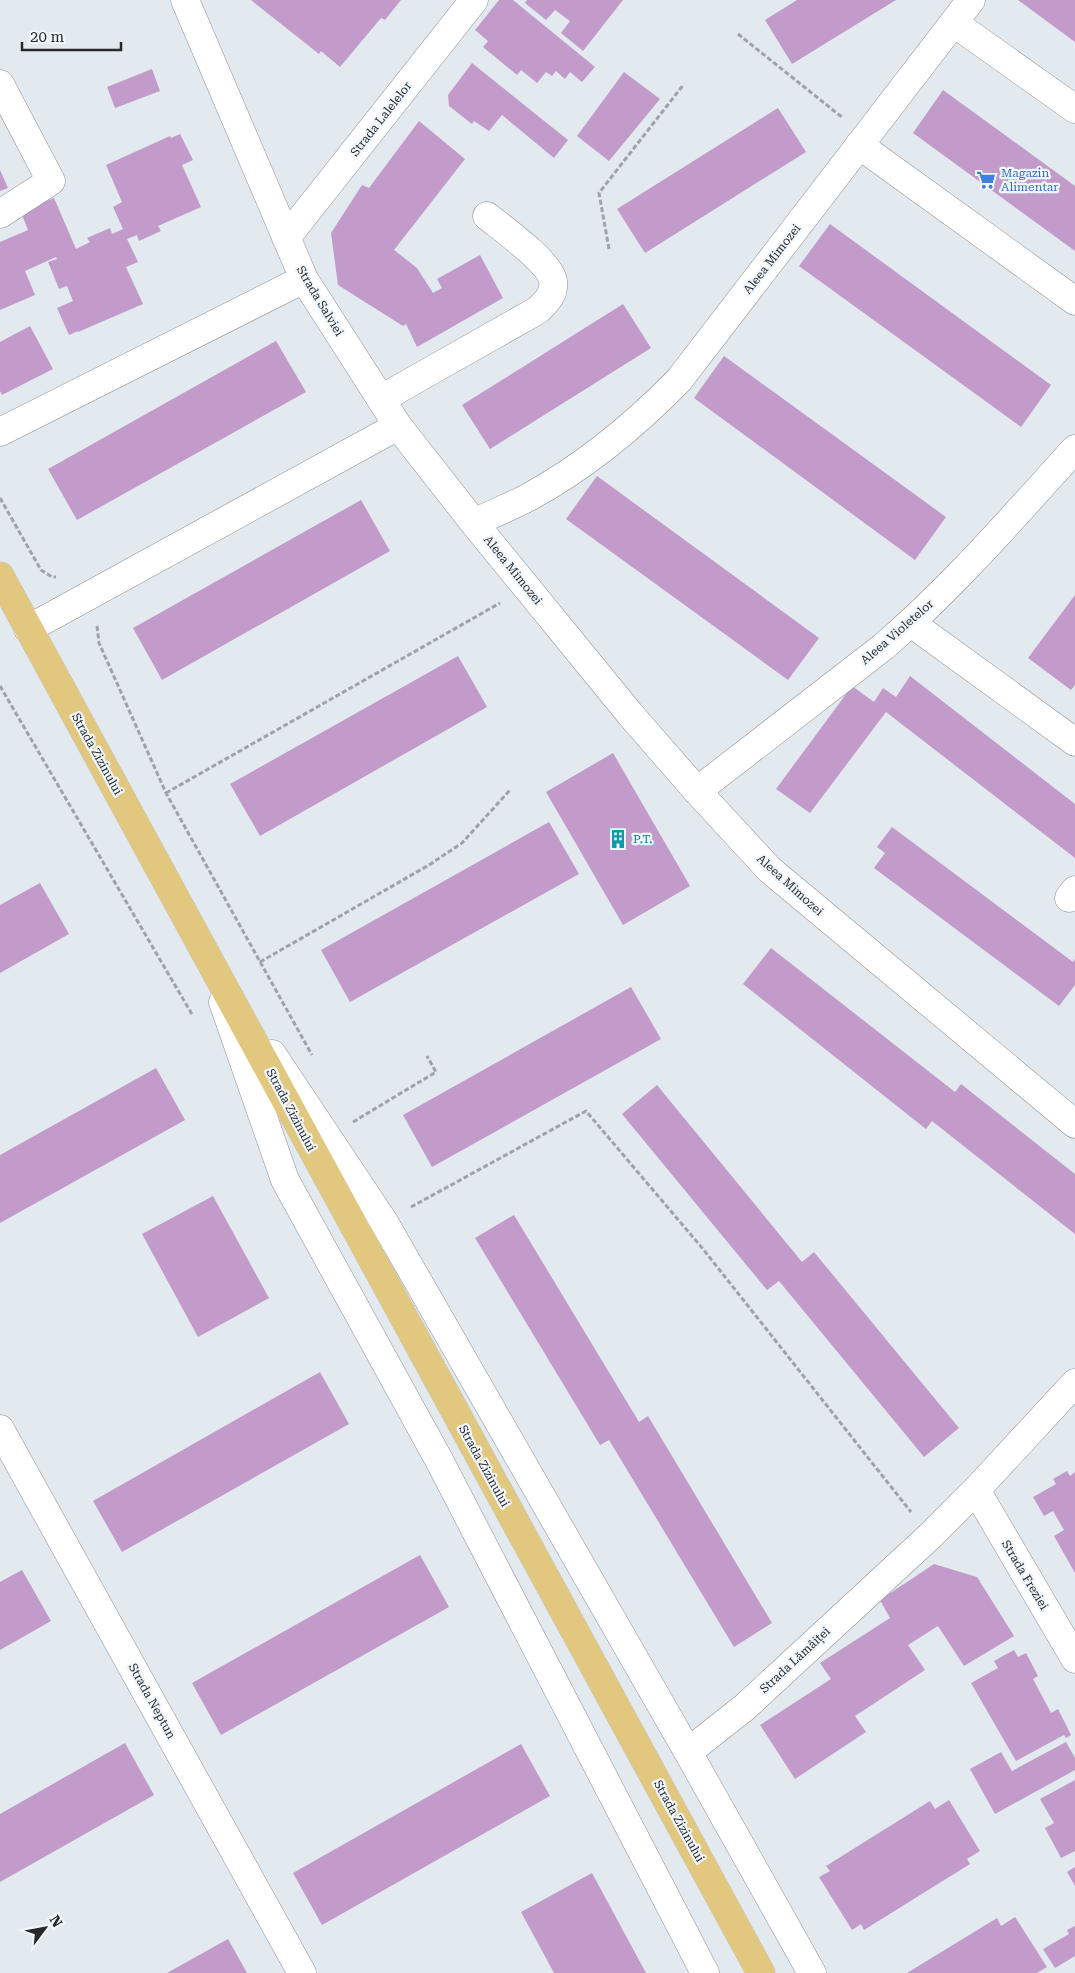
<svg xmlns="http://www.w3.org/2000/svg" width="1075" height="1973" font-family="'Roboto Serif',serif">
<style>
.building{fill:#c29bca}
.lines{fill:none;stroke-linecap:round;stroke-linejoin:round}
.minor-casing{stroke:#8a9095;stroke-width:29}
.major-casing{stroke:#c7c7c8;stroke-width:29}
.path{stroke:#9da3a8;stroke-width:3;stroke-dasharray:5 2.5;stroke-linecap:butt}
.minor{stroke:#fff;stroke-width:28}
.major{stroke:#e1c87e;stroke-width:28}
.labels{text-anchor:middle;stroke-width:4.5;stroke-linejoin:round;paint-order:stroke}
.street-label{font-size:12px;fill:#26292b;stroke:#f0f7fc}
.shop-label{font-size:12px;fill:#366cbe;stroke:#f0f7fc;text-anchor:start}
.culture-label{font-size:12px;fill:#0d838f;stroke:#f0f7fc;text-anchor:start}
</style>
<rect width="100%" height="100%" fill="#e2e9ef"/>
<path class="building" d="M251,0H401L385,20L381,18L340,67L321,51L319,54Z
M499,0H513L595,67L582,82L570,72L565,79L556,71L552,76L546,72L537,83L521,70L517,75L483,47L488,41L475,30Z
M527,0H623L583,51L561,33L570,21L555,10L546,20L525,3Z
M797,0H896L792,64L765,20Z
M1018,0H1075V42Z
M472,63L568,140L554,158L502,115L489,131L474,121L472,124L449,106L448,95Z
M152,69L160,91L115,108L107,87Z
M624,72L660,99L609,161L577,136Z
M943,90L1075,186V251L913,133Z
M778,108L806,152L645,253L617,209Z
M419,121L465,159L394,250L417,268L433,293L442,288L437,279L480,255L503,298L417,347L406,324L403,326L338,285L331,233L362,185L369,188Z
M180,134L193,160L182,165L201,207L158,226L161,231L139,241L137,235L127,239L138,262L126,267L143,304L78,332V331L69,335L57,308L73,301L67,286L59,289L53,274L48,262L57,259L56,257L25,271L35,295L0,310V242L28,230L21,212L54,198L76,249L90,242L87,238L110,228L112,234L123,229L113,207L122,202L106,165L170,136L171,138Z
M0,170L8,188L0,191Z
M830,224L1051,385L1021,427L799,266Z
M623,304L651,348L490,449L462,405Z
M30,326L53,369L2,395L0,391V342Z
M276,341L306,392L77,520L48,469Z
M724,356L946,517L915,560L694,398Z
M597,476L819,638L788,680L566,519Z
M361,500L390,551L162,680L133,628Z
M1075,595V685L1071,690L1028,658Z
M458,656L487,707L260,836L230,784Z
M910,676L1075,804V858L886,712L810,813L776,789L852,686L874,702L883,688L896,697Z
M613,753L690,886L623,925L546,792Z
M549,822L579,874L350,1002L321,950Z
M892,827L1073,962L1075,959V985L1059,1006L874,868L885,853L877,847Z
M40,883L69,934L0,973V905Z
M771,948L955,1092L961,1084L1075,1174V1234L932,1121L926,1129L743,984Z
M631,987L661,1039L432,1167L403,1115Z
M156,1068L185,1120L0,1223V1155Z
M657,1085L802,1262L814,1252L959,1428L924,1457L779,1281L767,1290L622,1114Z
M213,1196L269,1298L198,1337L142,1234Z
M514,1215L639,1422L648,1416L772,1623L734,1647L609,1440L600,1445L475,1238Z
M320,1372L349,1424L122,1552L93,1501Z
M1067,1471L1070,1476L1075,1472V1573L1054,1536L1064,1530L1053,1511L1044,1516L1033,1497L1056,1484L1053,1479Z
M420,1555L449,1607L221,1735L192,1683Z
M934,1564L977,1577L1014,1636L964,1666L938,1626L908,1645L925,1670L855,1716L866,1732L795,1779L760,1725L831,1679L820,1663L890,1618L880,1600Z
M22,1570L51,1621L0,1650V1582Z
M1014,1650L1018,1657L1026,1653L1038,1676L1033,1679L1051,1713L1058,1709L1071,1735L1066,1738L1064,1735L1016,1761L971,1683L998,1668L994,1661Z
M1066,1742L1075,1758V1770L995,1814L970,1769L1001,1752L1012,1771Z
M125,1743L154,1795L0,1882V1814Z
M521,1744L550,1796L322,1925L293,1873Z
M1075,1780V1851L1061,1858L1045,1828L1054,1823L1040,1799Z
M949,1800L980,1851L967,1859L970,1864L864,1930L861,1924L852,1930L819,1877L830,1871L826,1866L930,1801L935,1809Z
M1075,1867V1886L1067,1872Z
M592,1873L646,1973H554L521,1912Z
M1015,1917L1047,1967L1037,1973H907L997,1918L1001,1926Z
M1075,1926V1956L1055,1968L1043,1949L1069,1934L1067,1930Z
M228,1939L247,1973H167Z"/>
<g class="lines">
<g class="minor-casing">
<path id="minor" d="M185,0L304,279L398,426L474,523L630,714L697,791L770,870L1075,1124
M954,23L1075,109
M0,84L51,181L0,214
M859,145L1075,301
M286,238L474,0
M381,399L538,310C546,302 555,294 553,281C550,262 503,229 487,216
M0,432L304,279
M474,523C492,514 512,506 529,497C584,467 636,424 679,380L971,0
M911,623L1075,742
M28,629L398,426
M697,791L883,647C953,587 1013,517 1075,449
M1069,898L1075,890
M223,1002L285,1180L439,1460L705,1973
M272,1054L384,1222L688,1752L812,1973
M0,1429L302,1973
M976,1490L1075,1659
M688,1752L745,1707L930,1536L976,1490L1075,1383"/>
</g>
<g class="major-casing">
<path id="major" d="M0,576L761,1973"/>
</g>
<path class="path" d="M738,34L843,118
M609,249L599,193L684,84
M0,498L41,570L52,577H56
M97,626L99,643L166,793L312,1055
M0,686L193,1016
M166,793L500,603
M260,962L429,865L462,843L510,790
M353,1122L436,1072L427,1056
M411,1207L586,1111L703,1249L911,1512"/>
<use href="#minor" class="minor"/>
<use href="#major" class="major"/>
</g>
<defs>
<g id="supermarket-bare" transform="scale(1.5)"><path d="M-6-5.5h2.5l.6 2H6L4.5 2H-2.5L-4.4-4H-6ZM-1.5 3.2a1.3 1.3 0 1 0 .1 0ZM3 3.2a1.3 1.3 0 1 0 .1 0Z" fill="#3f7fe0" stroke="#f0f7fc" stroke-width="2.5" paint-order="stroke"/></g>
<g id="building-bare" transform="scale(1.5)"><path d="M-4-6H4V6H1V3H-1V6H-4ZM-2.5-4.3h1.7v1.8h-1.7ZM.8-4.3h1.7v1.8H.8ZM-2.5-1h1.7V.8h-1.7ZM.8-1h1.7V.8H.8Z" fill="#0f9aa8" stroke="#f0f7fc" stroke-width="2.5" paint-order="stroke"/></g>
</defs>
<g fill-rule="evenodd">
<use href="#supermarket-bare" x="986" y="180"/>
<use href="#building-bare" x="618" y="839"/>
</g>
<g class="labels">
<g class="street-label">
<text transform="translate(381 119) rotate(-52)" y="4">Strada Lalelelor</text>
<text transform="translate(772 259) rotate(-52)" y="4">Aleea Mimozei</text>
<text transform="translate(320 301) rotate(59)" y="4">Strada Salviei</text>
<text transform="translate(513 570) rotate(51)" y="4">Aleea Mimozei</text>
<text transform="translate(897 632) rotate(-41)" y="4">Aleea Violetelor</text>
<text transform="translate(97 754) rotate(61)" y="4">Strada Zizinului</text>
<text transform="translate(790 885) rotate(42)" y="4">Aleea Mimozei</text>
<text transform="translate(291 1110) rotate(62)" y="4">Strada Zizinului</text>
<text transform="translate(484 1466) rotate(61)" y="4">Strada Zizinului</text>
<text transform="translate(1025 1575) rotate(59)" y="4">Strada Freziei</text>
<text transform="translate(795 1660) rotate(-43)" y="4">Strada Lămâiței</text>
<text transform="translate(152 1701) rotate(61)" y="4">Strada Neptun</text>
<text transform="translate(679 1821) rotate(61)" y="4">Strada Zizinului</text>
</g>
<g class="shop-label">
<text x="1001" y="177">Magazin<tspan x="1001" dy="14">Alimentar</tspan></text>
</g>
<g class="culture-label">
<text x="633" y="843">P.T.</text>
</g>
</g>
<g transform="translate(45 1928) rotate(58)" stroke="#f0f7fc" stroke-width="4" paint-order="stroke">
<path d="M0-4L9 19L0 12L-9 19Z" fill="#26292b"/>
<text y="-8" font-size="14" font-weight="bold" text-anchor="middle" fill="#26292b">N</text>
</g>
<path d="M22 42v8h99v-8" fill="none" stroke="#26292b" stroke-width="2.5"/>
<text x="30" y="42" font-size="15" fill="#26292b" stroke="#f0f7fc" stroke-width="4" paint-order="stroke">20 m</text>
</svg>
